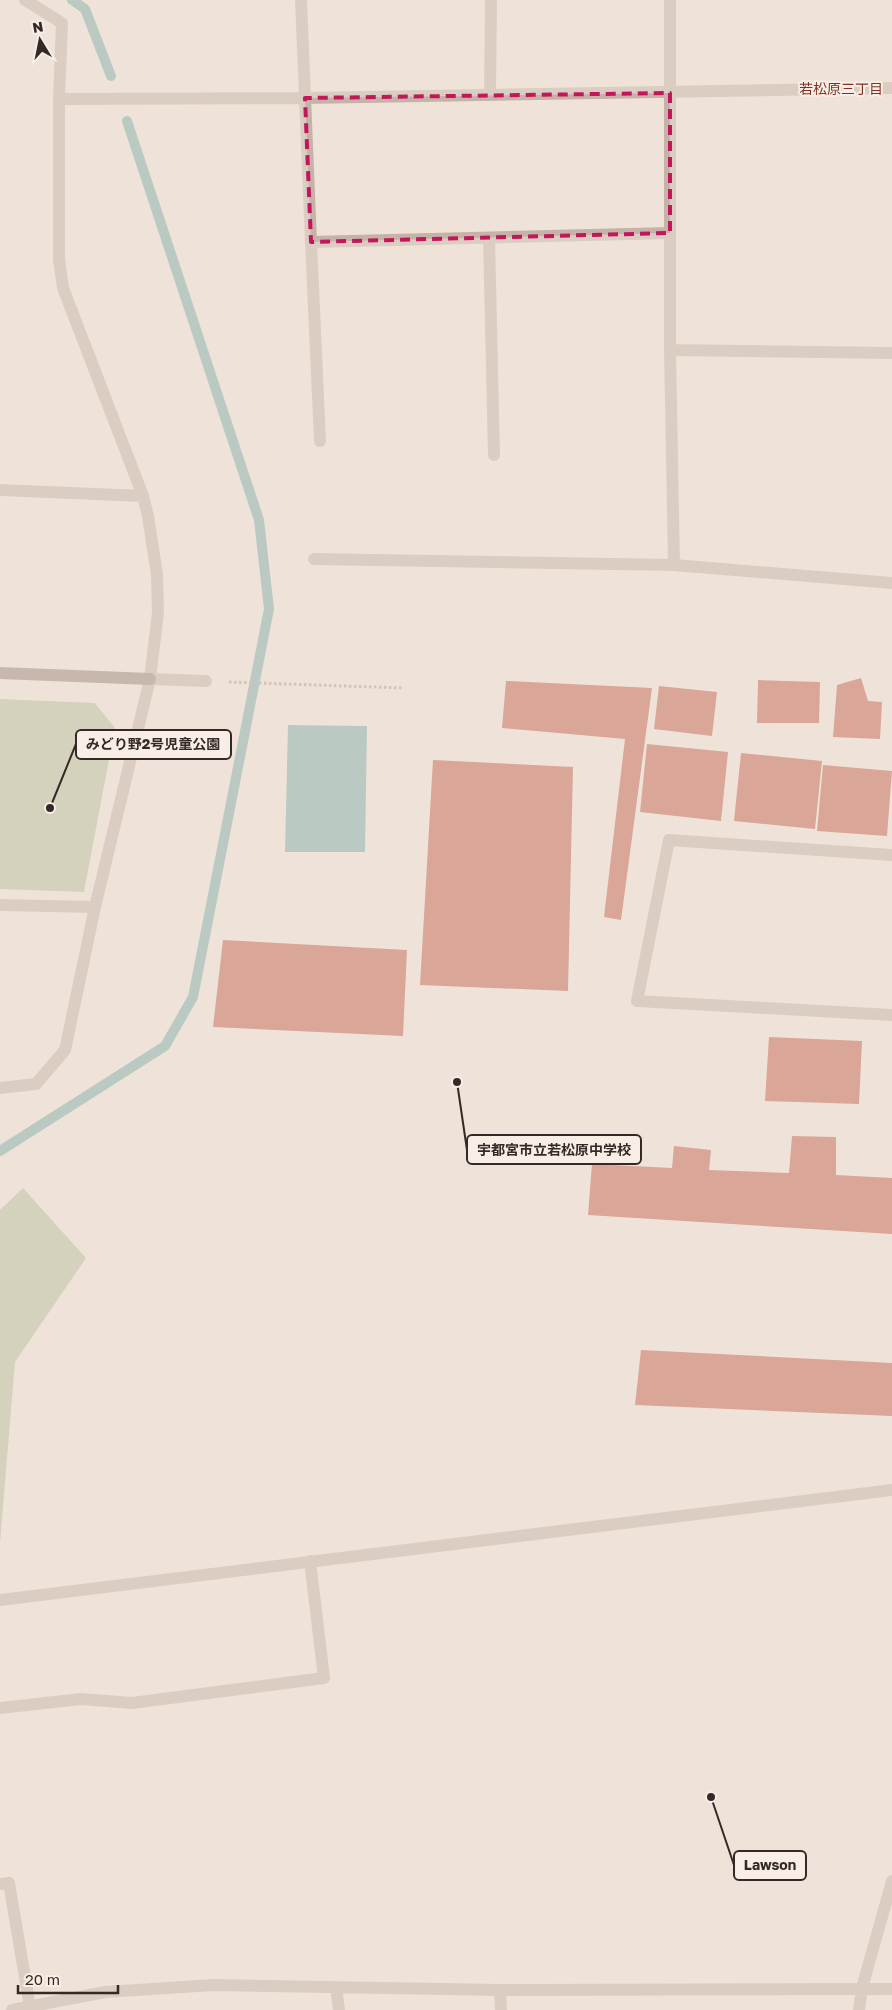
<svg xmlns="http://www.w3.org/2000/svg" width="892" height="2010" font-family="'Golos Text','Noto Sans JP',sans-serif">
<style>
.green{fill:#b4bd9b}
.water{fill:#7aaaa9}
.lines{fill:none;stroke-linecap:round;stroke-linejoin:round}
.stream{stroke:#7aaaa9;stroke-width:10}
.building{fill:#be5c49}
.path{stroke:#b29c91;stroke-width:3;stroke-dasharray:2.5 2.5;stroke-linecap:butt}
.street{stroke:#c6b2a6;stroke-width:12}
.secondary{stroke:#9a8278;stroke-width:12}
.marked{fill:none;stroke:#c2185b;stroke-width:4;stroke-dasharray:10 6;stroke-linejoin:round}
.labels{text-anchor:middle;stroke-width:4;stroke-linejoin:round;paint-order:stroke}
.neighbourhood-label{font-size:14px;fill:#7d3325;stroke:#f8eee5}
.leader{fill:none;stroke:#332a27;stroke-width:2}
.callout-dot{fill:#332a27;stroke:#f8eee5;stroke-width:2}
.callout{fill:#f8eee5;stroke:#332a27;stroke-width:2}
.callout-label{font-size:14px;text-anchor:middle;font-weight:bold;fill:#332a27}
</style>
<rect width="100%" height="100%" fill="#efe3d9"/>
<path class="green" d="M0,699L95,703L115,728L84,892L0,889Z
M23,1188L86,1258L15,1362L0,1543V1210Z"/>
<path class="water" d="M288,725L367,726L365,852H285Z"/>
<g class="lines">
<path class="stream" d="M72,0L85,9L111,76
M0,1151L165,1046L193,997L269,609L259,520L127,121"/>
</g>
<path class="building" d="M861,678L868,701L882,702L880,739L833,737L837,685Z
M758,680L820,682L819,723H757Z
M506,681L652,688L621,920L604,917L625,739L502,728Z
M659,686L717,692L712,736L654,729Z
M647,744L728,752L721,821L640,812Z
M741,753L822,761L815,829L734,821Z
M433,760L573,767L568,991L420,985Z
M823,765L892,771L887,836L817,831Z
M223,940L407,950L403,1036L213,1027Z
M769,1037L862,1041L859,1104L765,1101Z
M792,1136L836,1137V1175L892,1178V1234L588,1215L592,1164L672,1168L674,1146L711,1150L709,1170L789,1173Z
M641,1350L892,1363V1416L635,1405Z"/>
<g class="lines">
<path class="path" d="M229,682L403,688"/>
<path class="street" d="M301,0L311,242L670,233
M670,0V350L674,565L892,583
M490,94L491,0
M59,99L305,98L892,88
M489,238L494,455
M311,242L320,441
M670,350L892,353
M0,490L143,496
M314,559L674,565
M150,679L206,681
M892,855L669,840L637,1001L892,1015
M0,905L95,907L150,679L158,612L157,575L148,516L143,496L63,288L59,260V99L62,23L25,0
M0,1088L36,1084L65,1050L95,907
M0,1600L892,1490
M0,1708L81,1699L132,1703L324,1678L310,1561
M0,1884L9,1883L30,2007
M336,1987L339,2010
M500,1990L501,2010
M12,2010L105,1992L214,1985L500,1990L892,1989
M859,2010L862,1988L892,1881"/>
<path class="secondary" d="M0,673L150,679"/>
</g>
<path d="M0 0H892V2010H0ZM670,93V233L311,242L305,98Z" fill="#efe3d9" fill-opacity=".55" fill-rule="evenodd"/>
<path class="marked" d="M670,93V233L311,242L305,98Z"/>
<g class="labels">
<g class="neighbourhood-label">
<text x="841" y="94">若松原三丁目</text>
</g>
</g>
<path class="leader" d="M50 808L76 744M457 1082L467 1150M711 1797L734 1865"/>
<g class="callout-dot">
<circle cx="50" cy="808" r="5"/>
<circle cx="457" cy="1082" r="5"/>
<circle cx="711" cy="1797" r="5"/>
</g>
<g class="callout">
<rect x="76" y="730" width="155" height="29" rx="5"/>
<rect x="467" y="1135" width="174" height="29" rx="5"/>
<rect x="734" y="1851" width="72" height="29" rx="5"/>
</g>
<g class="callout-label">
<text x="153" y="749">みどり野2号児童公園</text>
<text x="554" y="1155">宇都宮市立若松原中学校</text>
<text x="770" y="1870">Lawson</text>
</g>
<g transform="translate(40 40) rotate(350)" stroke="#f8eee5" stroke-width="4" paint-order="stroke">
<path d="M0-4L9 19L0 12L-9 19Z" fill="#332a27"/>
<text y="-8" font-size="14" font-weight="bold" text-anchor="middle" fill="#332a27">N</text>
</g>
<path d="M18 1985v8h100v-8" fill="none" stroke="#332a27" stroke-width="2.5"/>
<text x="25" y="1985" font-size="15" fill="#332a27" stroke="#f8eee5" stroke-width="4" paint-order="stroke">20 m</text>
</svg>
